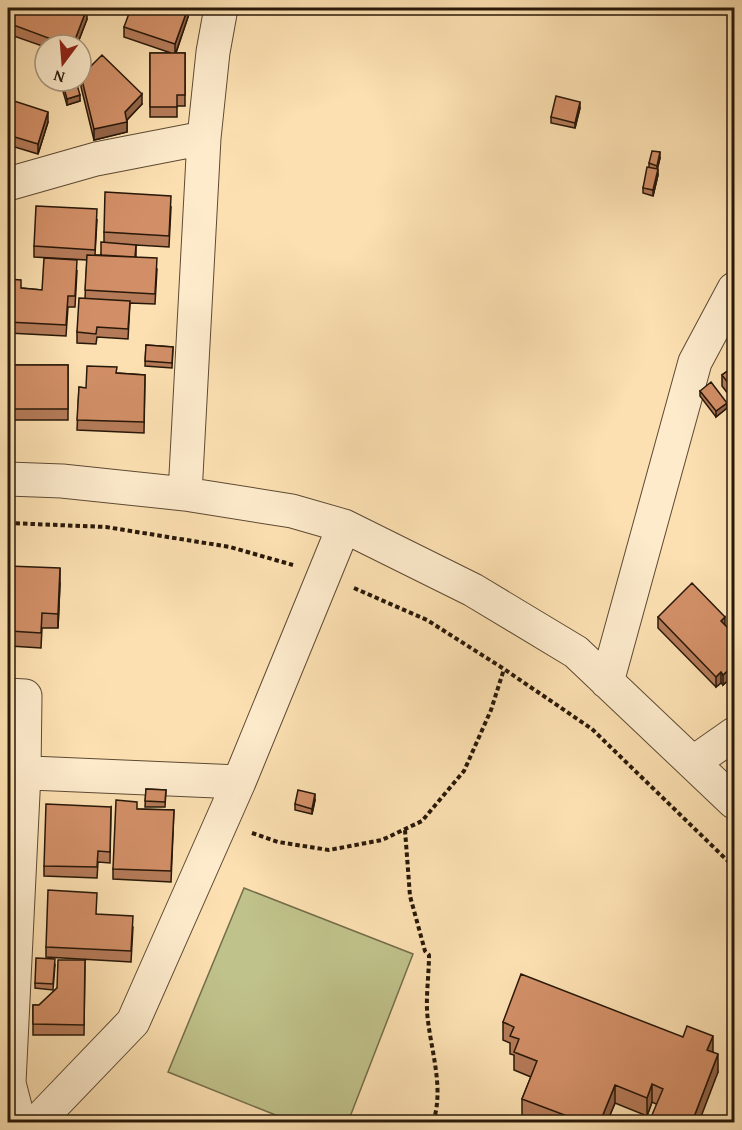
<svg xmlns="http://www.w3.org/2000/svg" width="742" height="1130" font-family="'Gentium Book Plus',serif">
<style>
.grass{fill:#c0c28b;stroke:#746d4a;stroke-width:1.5}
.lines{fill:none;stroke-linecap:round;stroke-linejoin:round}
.minor-casing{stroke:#5d4a33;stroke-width:35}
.path{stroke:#281809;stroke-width:4;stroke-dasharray:4.5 3;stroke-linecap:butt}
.minor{stroke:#fdebcc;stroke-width:33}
.wall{fill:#b57b59;stroke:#281809;stroke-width:1.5}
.shaded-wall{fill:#936448;stroke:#281809;stroke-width:1.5}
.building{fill:#d28f67;stroke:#281809;stroke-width:1.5}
</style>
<rect width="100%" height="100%" fill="#fce0b1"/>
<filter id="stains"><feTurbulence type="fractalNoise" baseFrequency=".00333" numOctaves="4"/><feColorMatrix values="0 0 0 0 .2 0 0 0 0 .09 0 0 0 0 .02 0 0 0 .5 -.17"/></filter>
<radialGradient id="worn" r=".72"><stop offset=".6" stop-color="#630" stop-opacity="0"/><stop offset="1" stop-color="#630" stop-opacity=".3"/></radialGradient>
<path class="grass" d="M244,888L413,954L348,1122H293L168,1072Z"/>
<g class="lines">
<g class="minor-casing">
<path id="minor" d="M8,184L96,159L204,138L213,52L221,8
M8,479L62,481L185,494L292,511L344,526L473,590L576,652L734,802
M185,494L204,138
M607,682L695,362L734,289
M8,695L25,696L24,773L9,1083L19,1122
M694,762L734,734
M8,772L239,782
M37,1122L133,1022L239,782L344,526"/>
</g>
<path class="path" d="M8,523L106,527L230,547L293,565
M354,588L427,620L504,669L592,729L734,867
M405,830L410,896L425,951L429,955C429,977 425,1000 428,1021C432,1054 444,1090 433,1122
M252,833L278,842L329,850L382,840L422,821L464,771L491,710L504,669"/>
<use href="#minor" class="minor"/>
</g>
<path class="wall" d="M8,8L87,19L77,45H45V47L8,34Z
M188,17L176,53H185V106H177V117H150V53H171L124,37V27Z
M81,76L142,104L127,120V132L94,140L81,87Z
M60,81H76L80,101L67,105Z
M8,99L48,122L38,154L8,145Z
M580,108L575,128L551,123V117Z
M660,158L657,169L658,175L653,196L643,193V188L649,168V163Z
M171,207L169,247L136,245V257L157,269L155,304L130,303L128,339L97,337L96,344L77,343V332L85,298L87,260L34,257V246L97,220L95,255H101L104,242V232Z
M77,271L75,307H68L66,336L8,333V279L21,288L42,290Z
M146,345L173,347L172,368L145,366Z
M9,365H68V420H9Z
M735,366V403L722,386V375Z
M117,373L145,375L144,433L77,430L79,387L86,388Z
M700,391L727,408L716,417L700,396Z
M8,566L60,583L58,628H42L41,648L10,646L11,626H8Z
M658,617L725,626L735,635V674L723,685L721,683L716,687L658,628Z
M146,789L166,790L165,807H145Z
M315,800L312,814L295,810V804Z
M111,807L110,863L98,862L97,878L44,876V866Z
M137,809L174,810L171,882L113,879V869Z
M96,914L133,927L131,962L46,957V947Z
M85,960L84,1035H33V1005H39L57,988Z
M55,965L53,990L35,988V983Z
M503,1022L713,1052L718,1072L656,1104L652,1102L647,1116L615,1103L607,1122H536L522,1117V1099L531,1077L514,1070V1055L510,1054V1043L503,1040Z"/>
<path class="shaded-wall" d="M87,8V19L77,45H73Z
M188,8V17L175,55V44Z
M142,94V104L125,122H127V132L94,140V129L125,112Z
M80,95V101L67,105V99Z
M580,102V108L575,128V123Z
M48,112V122L38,154V144Z
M660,152V158L657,171V166Z
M658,169V175L653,196V190Z
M727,403V408L716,417V411Z
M60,568V583L58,628V614Z
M725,617V627L721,621Z
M735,664V674L723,685V675Z
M721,672V683L716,687V677Z
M315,794V800L312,814V809Z
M713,1036V1054L707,1050Z
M718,1054V1072L699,1122H692Z
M652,1084V1102L647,1116V1098Z
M615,1085V1103L607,1122H600Z"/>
<path class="building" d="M8,8H87L73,45H67L8,23Z
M131,8H188L175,44L124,27Z
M150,53H185V95H177V107H150Z
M102,55L142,94L125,112L127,122L94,129L81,76Z
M62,81H76L80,95L67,99Z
M556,96L580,102L575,123L551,117Z
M8,99L48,112L38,144L8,135Z
M652,151L660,152L657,166L649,163Z
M647,167L658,169L653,190L643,188Z
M105,192L171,196L169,236L104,232Z
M36,206L97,209L95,250L34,246Z
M101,242L136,245L135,257L101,255Z
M87,255L157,258L155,294L85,290Z
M44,258L77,260L75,296H68L66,325L8,322V279L21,280V288L42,290Z
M79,298L130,301L128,329L97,327L96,334L77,332Z
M146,345L173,347L172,363L145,361Z
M9,365H68V409H9Z
M87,366L117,367L116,373L145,375L144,422L77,420L79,387L86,388Z
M735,366V392L722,375Z
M711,382L727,403L716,411L700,391Z
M8,566L60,568L58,614L42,613L41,633L10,631L11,611H8Z
M692,583L725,617L721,621L735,635V664L723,675L721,672L716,677L658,617Z
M146,789L166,790L165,802L145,801Z
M298,790L315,794L312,809L295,804Z
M116,800L137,802V809L174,810L171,871L113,869Z
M46,804L111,807L110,852L98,851L97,867L44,866Z
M48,890L97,893L96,914L133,916L131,951L46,947Z
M36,958L55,959L53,984L35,983Z
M58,960H85L84,1025L33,1024V1005H39L57,988Z
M521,974L683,1037L687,1026L713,1036L707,1050L718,1054L692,1122H649L663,1089L652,1084L647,1098L615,1085L600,1122H583L522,1099L537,1061L514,1052L519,1039L510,1036L514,1027L503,1022Z"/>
<rect width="742" height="1130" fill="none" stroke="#fce0b1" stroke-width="30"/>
<rect x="9" y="9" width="724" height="1112" fill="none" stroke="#281809" stroke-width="3"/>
<rect x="15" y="15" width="712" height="1100" fill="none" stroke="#281809" stroke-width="1.5"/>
<g transform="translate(63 63) rotate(196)"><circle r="28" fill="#fdebcc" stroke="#a8977e" stroke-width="1.5"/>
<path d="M0-4.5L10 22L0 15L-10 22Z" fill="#8f2418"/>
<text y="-9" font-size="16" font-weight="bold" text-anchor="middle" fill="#281809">N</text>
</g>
<rect width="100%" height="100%" filter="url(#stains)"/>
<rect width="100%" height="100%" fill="url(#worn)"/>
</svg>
